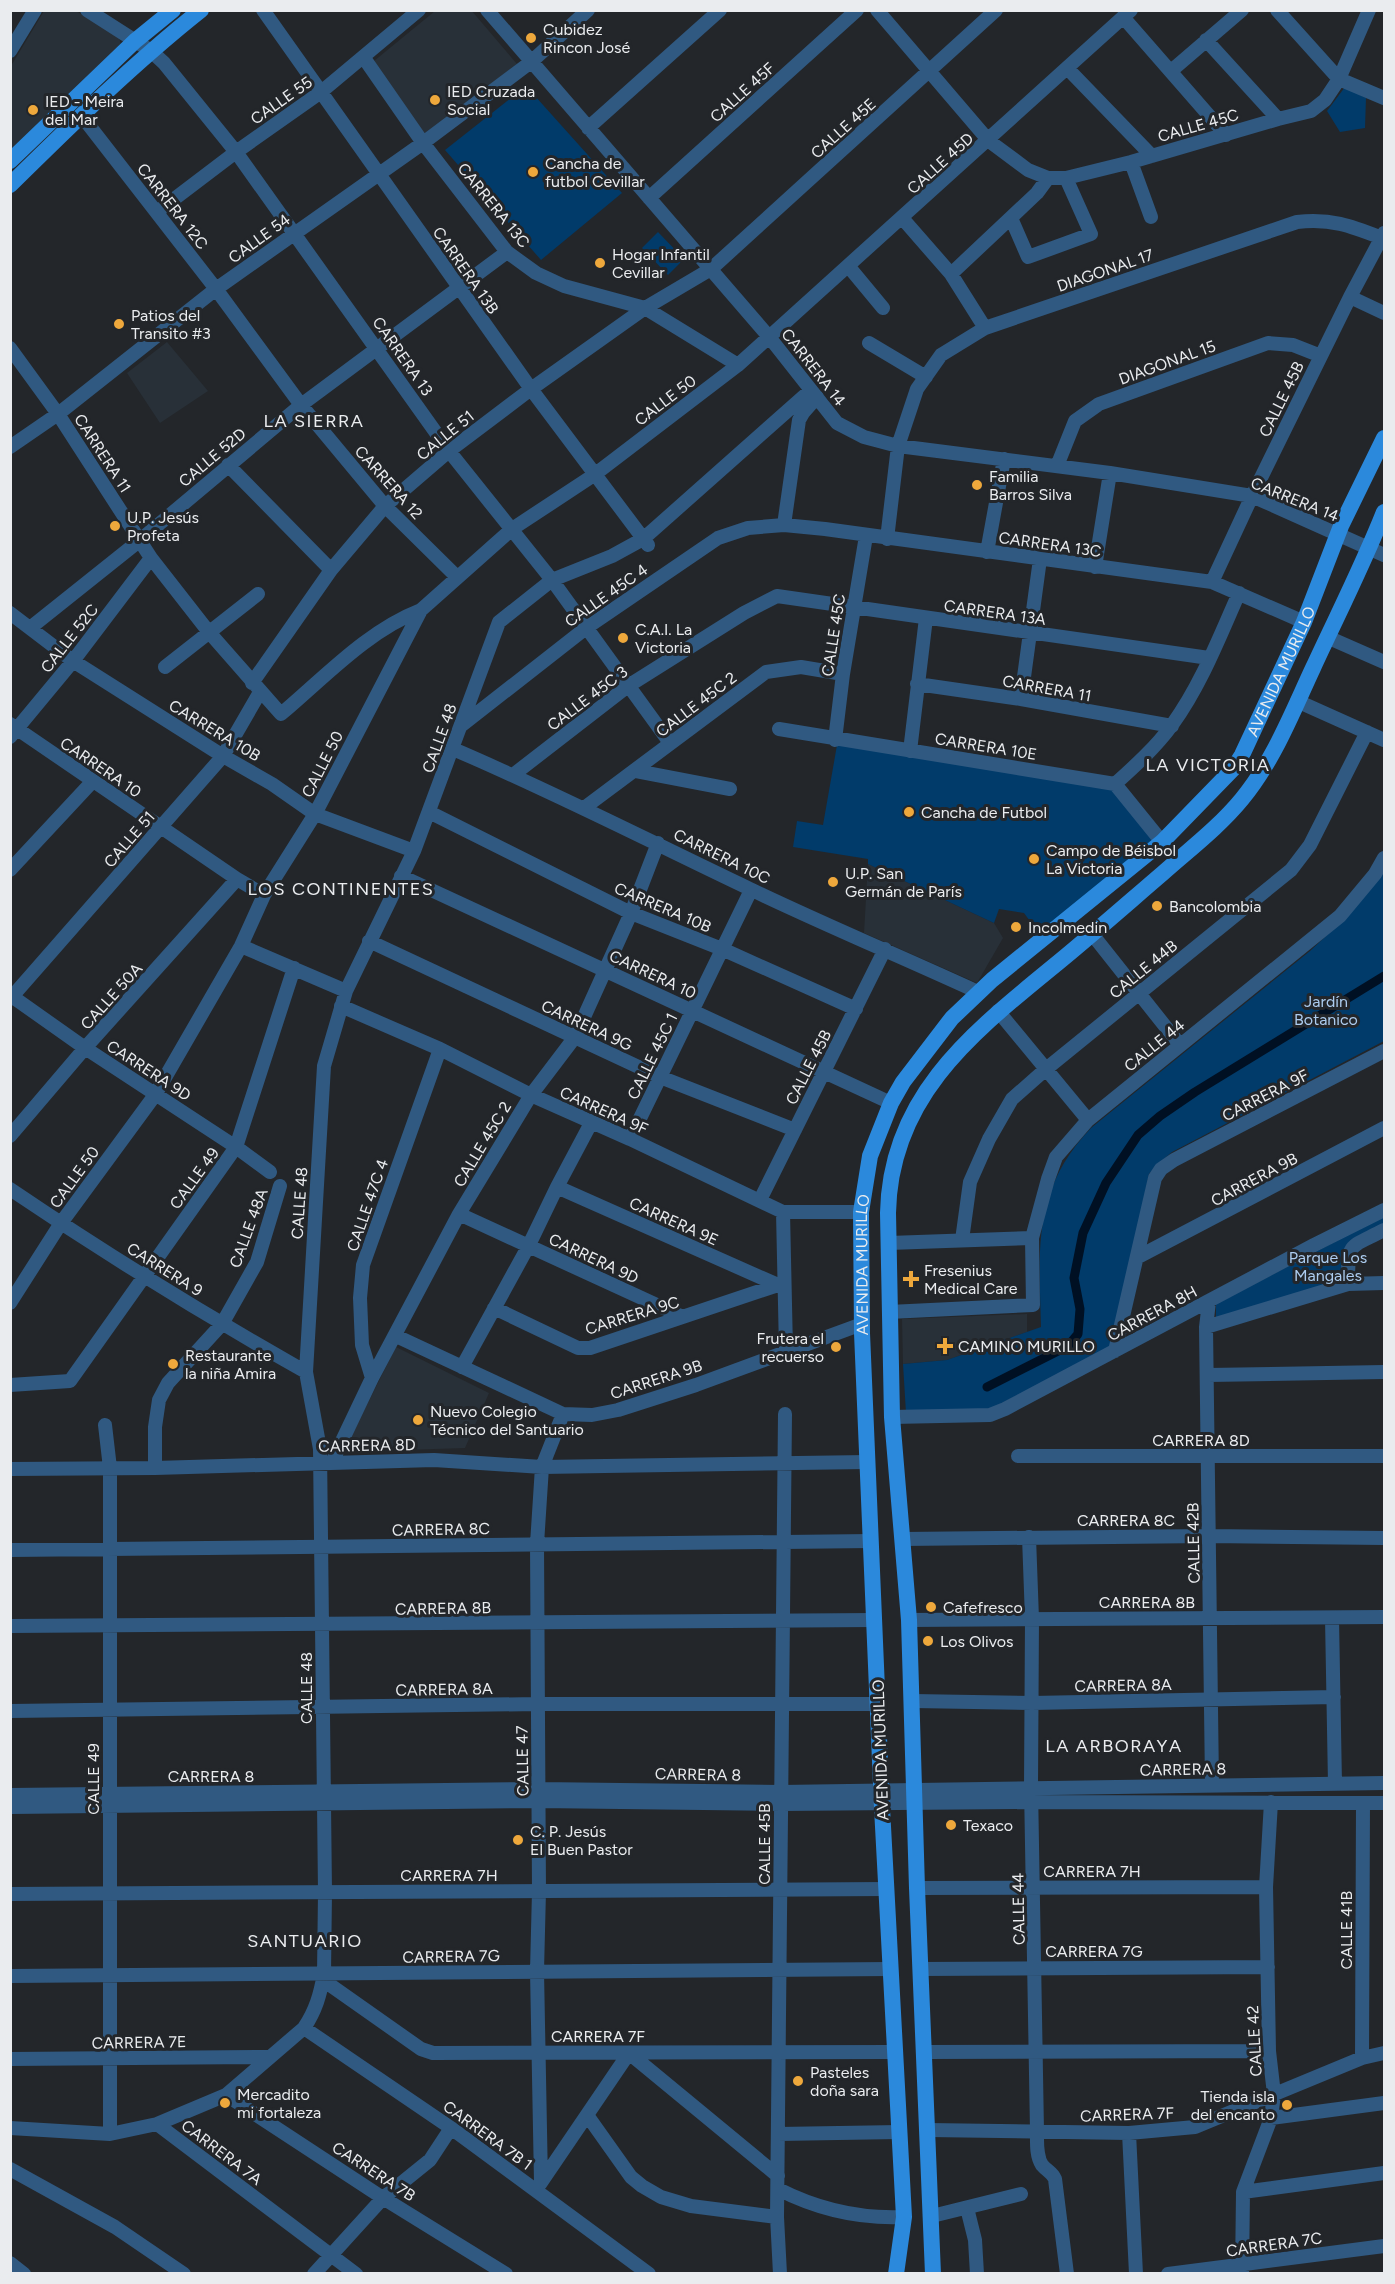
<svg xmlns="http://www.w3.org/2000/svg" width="1395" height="2284" font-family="Figtree,sans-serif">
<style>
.built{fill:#283038}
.green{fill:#013b6a}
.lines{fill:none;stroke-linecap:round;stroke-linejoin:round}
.canal{stroke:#001023;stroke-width:9}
.minor{stroke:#305981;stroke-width:14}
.major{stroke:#2b89dc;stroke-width:16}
.poi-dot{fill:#eea83c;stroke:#23262a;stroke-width:2}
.labels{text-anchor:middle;stroke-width:6;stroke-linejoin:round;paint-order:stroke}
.poi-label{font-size:16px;fill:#eaecef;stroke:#23262a;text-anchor:start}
.street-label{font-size:16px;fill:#eaecef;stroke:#23262a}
.park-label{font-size:16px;fill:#acccef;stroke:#23262a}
.neighbourhood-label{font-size:18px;letter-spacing:1.5px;fill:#eaecef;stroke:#23262a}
</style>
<rect width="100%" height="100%" fill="#23262a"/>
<path class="built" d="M471,10L517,64L424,136L374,61L435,11Z
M44,11H76L119,36L121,46L11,153V66Z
M167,342L208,391L160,423L127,373Z
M868,864L994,923L1003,938L977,983L864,933Z
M1027,1314V1332L947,1360L903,1364L902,1319Z
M396,1347L489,1393L465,1448L343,1452Z"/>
<path class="green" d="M526,86L622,193L541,260L445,150Z
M1345,87L1366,98L1365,128L1340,132L1327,111Z
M658,232L684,259L668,275L642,248Z
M837,745L1111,787L1157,843L1038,932L1024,913L999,909L994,923L868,864V859L793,847L797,821L823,825Z
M1384,867V1041L1172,1152L1158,1164L1149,1174L1113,1347L992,1408L979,1411L906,1413L903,1364L947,1360L1041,1327C1039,1248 1032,1190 1091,1128L1310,951L1341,922Z
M1384,1216V1225L1350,1244L1346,1280L1216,1320V1304Z"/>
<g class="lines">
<path class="canal" d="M987,1387L1068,1346L1078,1334L1080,1309L1074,1278L1083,1233L1106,1183L1138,1135L1160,1116L1195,1092L1384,976"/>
<path class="minor" d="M87,10L151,51L164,63L236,152L449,451L552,580L670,743
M263,10L531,389L648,545
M487,10L770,338L837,423L864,437L898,446L1110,473L1252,496L1384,555
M877,10L989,141L1028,170L1048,178H1066L1131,162L1278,119L1311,111L1325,100L1339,79L1369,10
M1277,10L1339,79L1384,98
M1123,17L1226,135
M1206,40L1278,119
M10,51L35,10
M364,58L423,143L507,252L536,273L564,286L645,308L738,365
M1067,68L1152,156
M1171,71L1242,10
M81,115L216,289L301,405L385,506L457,577
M588,128L720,10
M1131,162L1151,217
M649,198L857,10
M157,212L236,152L321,92L419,10
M1011,218L1028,257L1091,234L1066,178
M903,219L951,274L985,328
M849,267L883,308
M951,274L1037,193L1048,178
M1350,297L1384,313
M869,343L926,377
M10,348L58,414L151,558L208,631L281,714C325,677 367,631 421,610
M10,447L58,414L216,289L423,143L531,62L588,10
M228,465L331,570
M1057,466L1075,421L1099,404L1268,343L1293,345L1321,356
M784,525L799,420L803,413L817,397
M887,539L898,446L917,389L941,355L985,328L1297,222C1331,218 1351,226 1382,238
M987,552L1004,459
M1095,567L1110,473
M1212,582L1252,496L1350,297L1384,233
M10,613L73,661L223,756L272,784L315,814L414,851
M30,628L139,541L301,405L507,252
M1327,637L1384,662
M165,667L258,594
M252,683L331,570L385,506L449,451L531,389L645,308L711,269L996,10
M917,684L1021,699L1172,726
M1021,699L1040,559
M1297,701L1384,740
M10,724L237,879L264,895
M462,725L586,628L718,538L748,528L784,525L825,529L1212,582L1304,622
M779,729L1115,784L1162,842
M10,737L73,661L151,558
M835,740L843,674L866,536
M453,749C554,792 651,842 750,889C825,925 902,957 978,992
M910,751L926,618
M636,771L730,789
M513,775L628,686L744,613L777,596L1209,658
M1115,784C1135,766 1156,747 1172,725C1201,685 1219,638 1239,593
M584,808L766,672L801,667L843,674
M429,812L631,913L722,949L856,1009
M10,870L92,782
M401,876L891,1103
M1092,934L1180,1045
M369,941L660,1077L795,1130
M241,946L346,991
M10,995L85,1048L236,1147L270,1172
M10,999L223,756L260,692
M341,1006L440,1049L531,1095L630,1139L783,1212H861
M998,1011L1088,1120
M10,1136L85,1048L237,879
M630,1139L751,890
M557,1187L778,1285
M10,1189C106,1254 205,1315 306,1372
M760,1200L885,949
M783,1212L786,1350
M459,1214L683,1317
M962,1240L970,1182L989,1139L1012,1099L1046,1069L1291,870L1310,845L1367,732
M889,1243L1032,1238
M1138,1257L1384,1128
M1348,1284C1348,1241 1348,1249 1384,1230
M1209,1302L1206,1327L1212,1784
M10,1303L61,1223L155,1095L241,946L264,895L315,814L421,610L512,529L594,475L738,365L1131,10
M494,1308L578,1348H590L784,1283
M889,1312L1033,1305L1032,1238L1048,1179L1056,1157L1088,1120L1340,916L1375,874L1384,858
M1206,1327L1348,1284L1384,1283
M396,1336L563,1414L592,1415L618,1410L696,1385L862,1324
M1115,1351L1155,1178L1161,1169L1174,1160L1384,1051
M462,1367L529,1245L557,1187L591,1123
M1208,1375L1384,1372
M372,1378L362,1345L360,1298L363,1265L440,1049
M10,1385L70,1381L236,1147L294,968
M892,1417L990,1415L1005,1409L1314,1245L1384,1210
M105,1425L110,1468V2134
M1018,1456H1384
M332,1462L372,1378L459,1214L531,1095L575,1037L631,913L658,843
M155,1468V1427L159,1400L168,1383L222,1324L257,1262L280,1186
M10,1469L155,1468L434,1460L542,1467L867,1462
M1029,1537L1032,1619L1031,1787L1037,2131C1037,2142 1036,2156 1042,2165C1047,2171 1052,2172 1055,2179L1067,2274
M903,1539L1209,1536L1384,1538
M10,1550L871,1541
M1332,1618L1335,1784
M909,1620L1384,1617
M10,1626L875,1620
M913,1701L1032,1703L1334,1697
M10,1711L537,1704H878
M10,1795L539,1789L781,1792L1384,1783
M10,1807L539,1801L781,1804L1032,1802L1384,1803
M917,1888L1266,1887
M10,1894L887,1889
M921,1969L1268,1967
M10,1976L891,1969
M323,1980L421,2049L433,2053L895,2052
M304,2028L451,2128L649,2274
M924,2052L1269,2051
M1362,2058L1363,1803
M10,2059L268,2057
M226,2095L383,2198L506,2274
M587,2115L631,2177L642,2186L661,2197L691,2206L777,2217
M1271,2118L1384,2103
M157,2124L356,2274
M10,2128L110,2134L157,2124L226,2095L304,2028C316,2010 320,1995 324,1974L325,1892L320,1449L306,1372L324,1066L346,991L414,851L499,622L552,580L612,556L643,539L811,390
M928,2130L1129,2133L1195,2127L1362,2058L1384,2053
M1129,2133L1136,2274
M778,2134L899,2132
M10,2169L115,2227L184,2274
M541,2182L537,1971L539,1891L537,1544L542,1467L563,1414
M540,2184L629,2053L778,2176
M778,2189C817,2209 859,2219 904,2217
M1243,2192L1384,2173
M967,2208L975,2240L977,2274
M932,2216L1021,2194
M10,2263L24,2274
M314,2274L383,2198L430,2160L451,2128
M780,2274L777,2217L785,1414
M1168,2274L1384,2246
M1242,2274L1243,2192L1271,2118L1274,2094L1269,2051L1266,1887L1271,1802"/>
<g class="major">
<path d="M10,161L135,41L173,10"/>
<path d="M10,185C72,124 133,64 201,10"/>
<path id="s1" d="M896,2274L904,2217L882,1808L862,1333L861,1212L870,1156L891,1103L903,1082L952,1018L992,980L1162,842L1233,769L1242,755L1304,622L1341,526L1384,438"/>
<path d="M933,2274L917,1888L909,1620L892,1417L888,1213C890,1094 976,1030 1060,961C1094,933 1128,903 1163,873C1190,849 1219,827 1242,799C1274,760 1292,713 1313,668C1337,616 1363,565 1384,512"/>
</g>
</g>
<g class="poi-dot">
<circle cx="531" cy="38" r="6"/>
<circle cx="435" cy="100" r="6"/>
<circle cx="33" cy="110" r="6"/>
<circle cx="533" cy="172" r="6"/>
<circle cx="600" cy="263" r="6"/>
<circle cx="119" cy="324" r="6"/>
<circle cx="977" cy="485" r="6"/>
<circle cx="115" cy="526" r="6"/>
<circle cx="623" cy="638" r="6"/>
<circle cx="909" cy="812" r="6"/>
<circle cx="1034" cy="859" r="6"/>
<circle cx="833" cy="882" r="6"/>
<circle cx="1157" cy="906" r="6"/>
<circle cx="1016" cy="927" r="6"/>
<path d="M908 1270h6v6h6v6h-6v6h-6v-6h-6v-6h6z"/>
<path d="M942 1337h6v6h6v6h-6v6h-6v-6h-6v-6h6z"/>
<circle cx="836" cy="1347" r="6"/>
<circle cx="173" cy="1364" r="6"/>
<circle cx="418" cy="1420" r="6"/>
<circle cx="931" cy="1607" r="6"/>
<circle cx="928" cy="1641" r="6"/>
<circle cx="951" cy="1825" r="6"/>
<circle cx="518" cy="1840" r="6"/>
<circle cx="798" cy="2081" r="6"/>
<circle cx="225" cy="2103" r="6"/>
<circle cx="1287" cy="2105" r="6"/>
</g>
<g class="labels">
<g class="poi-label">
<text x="543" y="35">Cubidez<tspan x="543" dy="18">Rincon José</tspan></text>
<text x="447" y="97">IED Cruzada<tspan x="447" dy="18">Social</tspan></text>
<text x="45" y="107">IED - Meira<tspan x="45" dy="18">del Mar</tspan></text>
<text x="545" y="169">Cancha de<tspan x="545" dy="18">futbol Cevillar</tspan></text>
<text x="612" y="260">Hogar Infantil<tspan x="612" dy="18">Cevillar</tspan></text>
<text x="131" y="321">Patios del<tspan x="131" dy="18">Transito #3</tspan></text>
<text x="989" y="482">Familia<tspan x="989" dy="18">Barros Silva</tspan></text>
<text x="127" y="523">U.P. Jesús<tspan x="127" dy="18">Profeta</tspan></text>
<text x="635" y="635">C.A.I. La<tspan x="635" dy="18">Victoria</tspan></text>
<text x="921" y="818">Cancha de Futbol</text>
<text x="1046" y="856">Campo de Béisbol<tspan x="1046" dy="18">La Victoria</tspan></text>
<text x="845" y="879">U.P. San<tspan x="845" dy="18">Germán de París</tspan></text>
<text x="1169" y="912">Bancolombia</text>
<text x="1028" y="933">Incolmedin</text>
<text x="924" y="1276">Fresenius<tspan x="924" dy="18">Medical Care</tspan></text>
<text x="824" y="1344" text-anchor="end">Frutera el<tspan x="824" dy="18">recuerso</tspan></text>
<text x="958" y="1352">CAMINO MURILLO</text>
<text x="185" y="1361">Restaurante<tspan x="185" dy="18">la niña Amira</tspan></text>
<text x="430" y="1417">Nuevo Colegio<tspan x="430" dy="18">Técnico del Santuario</tspan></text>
<text x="943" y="1613">Cafefresco</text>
<text x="940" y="1647">Los Olivos</text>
<text x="963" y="1831">Texaco</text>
<text x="530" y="1837">C. P. Jesús<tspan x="530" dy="18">El Buen Pastor</tspan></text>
<text x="810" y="2078">Pasteles<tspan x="810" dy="18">doña sara</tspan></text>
<text x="237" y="2100">Mercadito<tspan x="237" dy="18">mi fortaleza</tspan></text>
<text x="1275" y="2102" text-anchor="end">Tienda isla<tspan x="1275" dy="18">del encanto</tspan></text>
</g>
<g class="street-label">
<text transform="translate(742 92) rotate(-42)" y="6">CALLE 45F</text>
<text transform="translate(281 100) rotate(-35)" y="6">CALLE 55</text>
<text transform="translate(1198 125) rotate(-16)" y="6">CALLE 45C</text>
<text transform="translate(843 128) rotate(-42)" y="6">CALLE 45E</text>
<text transform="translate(940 163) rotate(-42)" y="6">CALLE 45D</text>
<text transform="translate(494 205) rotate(51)" y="6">CARRERA 13C</text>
<text transform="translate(173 206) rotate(52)" y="6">CARRERA 12C</text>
<text transform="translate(259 238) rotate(-36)" y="6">CALLE 54</text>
<text transform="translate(466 270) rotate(55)" y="6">CARRERA 13B</text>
<text transform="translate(1105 270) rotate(-19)" y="6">DIAGONAL 17</text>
<text transform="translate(403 356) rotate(55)" y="6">CARRERA 13</text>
<text transform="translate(1167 362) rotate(-20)" y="6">DIAGONAL 15</text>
<text transform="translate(814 367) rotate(52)" y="6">CARRERA 14</text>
<text transform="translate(1281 399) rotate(-64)" y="6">CALLE 45B</text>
<text transform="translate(665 400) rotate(-37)" y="6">CALLE 50</text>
<text transform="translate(445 435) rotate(-39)" y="6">CALLE 51</text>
<text transform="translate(103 453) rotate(57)" y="6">CARRERA 11</text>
<text transform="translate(212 457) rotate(-40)" y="6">CALLE 52D</text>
<text transform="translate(389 482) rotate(48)" y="6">CARRERA 12</text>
<text transform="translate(1295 499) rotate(22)" y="6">CARRERA 14</text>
<text transform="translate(1050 544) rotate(8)" y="6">CARRERA 13C</text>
<text transform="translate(606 595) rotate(-35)" y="6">CALLE 45C 4</text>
<text transform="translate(995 612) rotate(8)" y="6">CARRERA 13A</text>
<text transform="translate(833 635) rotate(-81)" y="6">CALLE 45C</text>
<text transform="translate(69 638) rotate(-52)" y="6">CALLE 52C</text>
<text dy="6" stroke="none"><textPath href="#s1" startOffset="1767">AVENIDA MURILLO</textPath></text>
<text transform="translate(1047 688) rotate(10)" y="6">CARRERA 11</text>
<text transform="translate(587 698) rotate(-37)" y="6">CALLE 45C 3</text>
<text transform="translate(696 704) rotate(-37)" y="6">CALLE 45C 2</text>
<text transform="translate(215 730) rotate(31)" y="6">CARRERA 10B</text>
<text transform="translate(439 738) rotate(-70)" y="6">CALLE 48</text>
<text transform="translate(986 746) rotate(9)" y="6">CARRERA 10E</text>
<text transform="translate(322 764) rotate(-63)" y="6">CALLE 50</text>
<text transform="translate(101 767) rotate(34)" y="6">CARRERA 10</text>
<text transform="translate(129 839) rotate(-49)" y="6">CALLE 51</text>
<text transform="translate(722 856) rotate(26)" y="6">CARRERA 10C</text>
<text transform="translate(663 907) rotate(23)" y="6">CARRERA 10B</text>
<text transform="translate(1143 969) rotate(-39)" y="6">CALLE 44B</text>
<text transform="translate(653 974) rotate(25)" y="6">CARRERA 10</text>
<text transform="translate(111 996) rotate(-48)" y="6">CALLE 50A</text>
<text transform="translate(587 1025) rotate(25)" y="6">CARRERA 9G</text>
<text transform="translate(1154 1045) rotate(-39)" y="6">CALLE 44</text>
<text transform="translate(652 1056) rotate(-64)" y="6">CALLE 45C 1</text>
<text transform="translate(808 1067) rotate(-63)" y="6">CALLE 45B</text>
<text transform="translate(149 1070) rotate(33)" y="6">CARRERA 9D</text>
<text transform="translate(1265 1095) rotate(-27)" y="6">CARRERA 9F</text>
<text transform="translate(604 1110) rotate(24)" y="6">CARRERA 9F</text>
<text transform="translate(482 1144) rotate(-59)" y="6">CALLE 45C 2</text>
<text transform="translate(74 1177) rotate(-54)" y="6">CALLE 50</text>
<text transform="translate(194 1178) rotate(-54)" y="6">CALLE 49</text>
<text transform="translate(1254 1179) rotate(-28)" y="6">CARRERA 9B</text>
<text transform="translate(299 1203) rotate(-86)" y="6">CALLE 48</text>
<text transform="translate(367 1205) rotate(-71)" y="6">CALLE 47C 4</text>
<text transform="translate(674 1221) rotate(24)" y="6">CARRERA 9E</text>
<text transform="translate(248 1228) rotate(-70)" y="6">CALLE 48A</text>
<text transform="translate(594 1258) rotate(25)" y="6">CARRERA 9D</text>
<text dy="6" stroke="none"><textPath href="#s1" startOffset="1011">AVENIDA MURILLO</textPath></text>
<text transform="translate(165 1269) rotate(32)" y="6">CARRERA 9</text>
<text transform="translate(1152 1313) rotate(-28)" y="6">CARRERA 8H</text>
<text transform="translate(632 1315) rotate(-17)" y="6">CARRERA 9C</text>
<text transform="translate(656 1379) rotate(-18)" y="6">CARRERA 9B</text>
<text x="1201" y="1446">CARRERA 8D</text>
<text transform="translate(367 1445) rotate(-1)" y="6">CARRERA 8D</text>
<text x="1126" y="1526">CARRERA 8C</text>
<text transform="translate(441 1529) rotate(-1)" y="6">CARRERA 8C</text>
<text transform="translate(1193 1543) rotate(-91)" y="6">CALLE 42B</text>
<text x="1147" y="1608">CARRERA 8B</text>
<text transform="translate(443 1608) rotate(-1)" y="6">CARRERA 8B</text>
<text transform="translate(1123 1685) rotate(-1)" y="6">CARRERA 8A</text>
<text transform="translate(306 1688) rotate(-90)" y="6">CALLE 48</text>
<text transform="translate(444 1689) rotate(-1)" y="6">CARRERA 8A</text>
<text transform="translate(880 1750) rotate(-92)" y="6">AVENIDA MURILLO</text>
<text transform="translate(522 1761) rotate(-91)" y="6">CALLE 47</text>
<text transform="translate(1183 1769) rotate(-1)" y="6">CARRERA 8</text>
<text transform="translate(698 1774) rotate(1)" y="6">CARRERA 8</text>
<text x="211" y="1782">CARRERA 8</text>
<text transform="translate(93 1779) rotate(-90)" y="6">CALLE 49</text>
<text transform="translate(764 1844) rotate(-90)" y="6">CALLE 45B</text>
<text x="1092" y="1877">CARRERA 7H</text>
<text x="449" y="1881">CARRERA 7H</text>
<text transform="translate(1018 1909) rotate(-91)" y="6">CALLE 44</text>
<text transform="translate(1346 1930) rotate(-90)" y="6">CALLE 41B</text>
<text x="1094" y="1957">CARRERA 7G</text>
<text transform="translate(451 1956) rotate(-1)" y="6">CARRERA 7G</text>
<text x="598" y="2042">CARRERA 7F</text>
<text transform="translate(1254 2041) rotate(-93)" y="6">CALLE 42</text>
<text transform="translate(139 2042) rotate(-1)" y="6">CARRERA 7E</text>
<text transform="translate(1127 2114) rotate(-2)" y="6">CARRERA 7F</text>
<text transform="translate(488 2135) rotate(36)" y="6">CARRERA 7B 1</text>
<text transform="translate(222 2152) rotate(37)" y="6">CARRERA 7A</text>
<text transform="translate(374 2171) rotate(33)" y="6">CARRERA 7B</text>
<text transform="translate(1274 2244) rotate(-8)" y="6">CARRERA 7C</text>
</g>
<g class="park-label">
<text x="1326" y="1007">Jardín<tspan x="1326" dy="18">Botanico</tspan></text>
<text x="1328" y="1263">Parque Los<tspan x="1328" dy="18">Mangales</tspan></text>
</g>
<g class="neighbourhood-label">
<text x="314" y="427">LA SIERRA</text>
<text x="1208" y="771">LA VICTORIA</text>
<text x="341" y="895">LOS CONTINENTES</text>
<text x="1114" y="1752">LA ARBORAYA</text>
<text x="305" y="1947">SANTUARIO</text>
</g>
</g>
<rect width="1395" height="2284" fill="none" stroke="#eaecef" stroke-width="24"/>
</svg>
